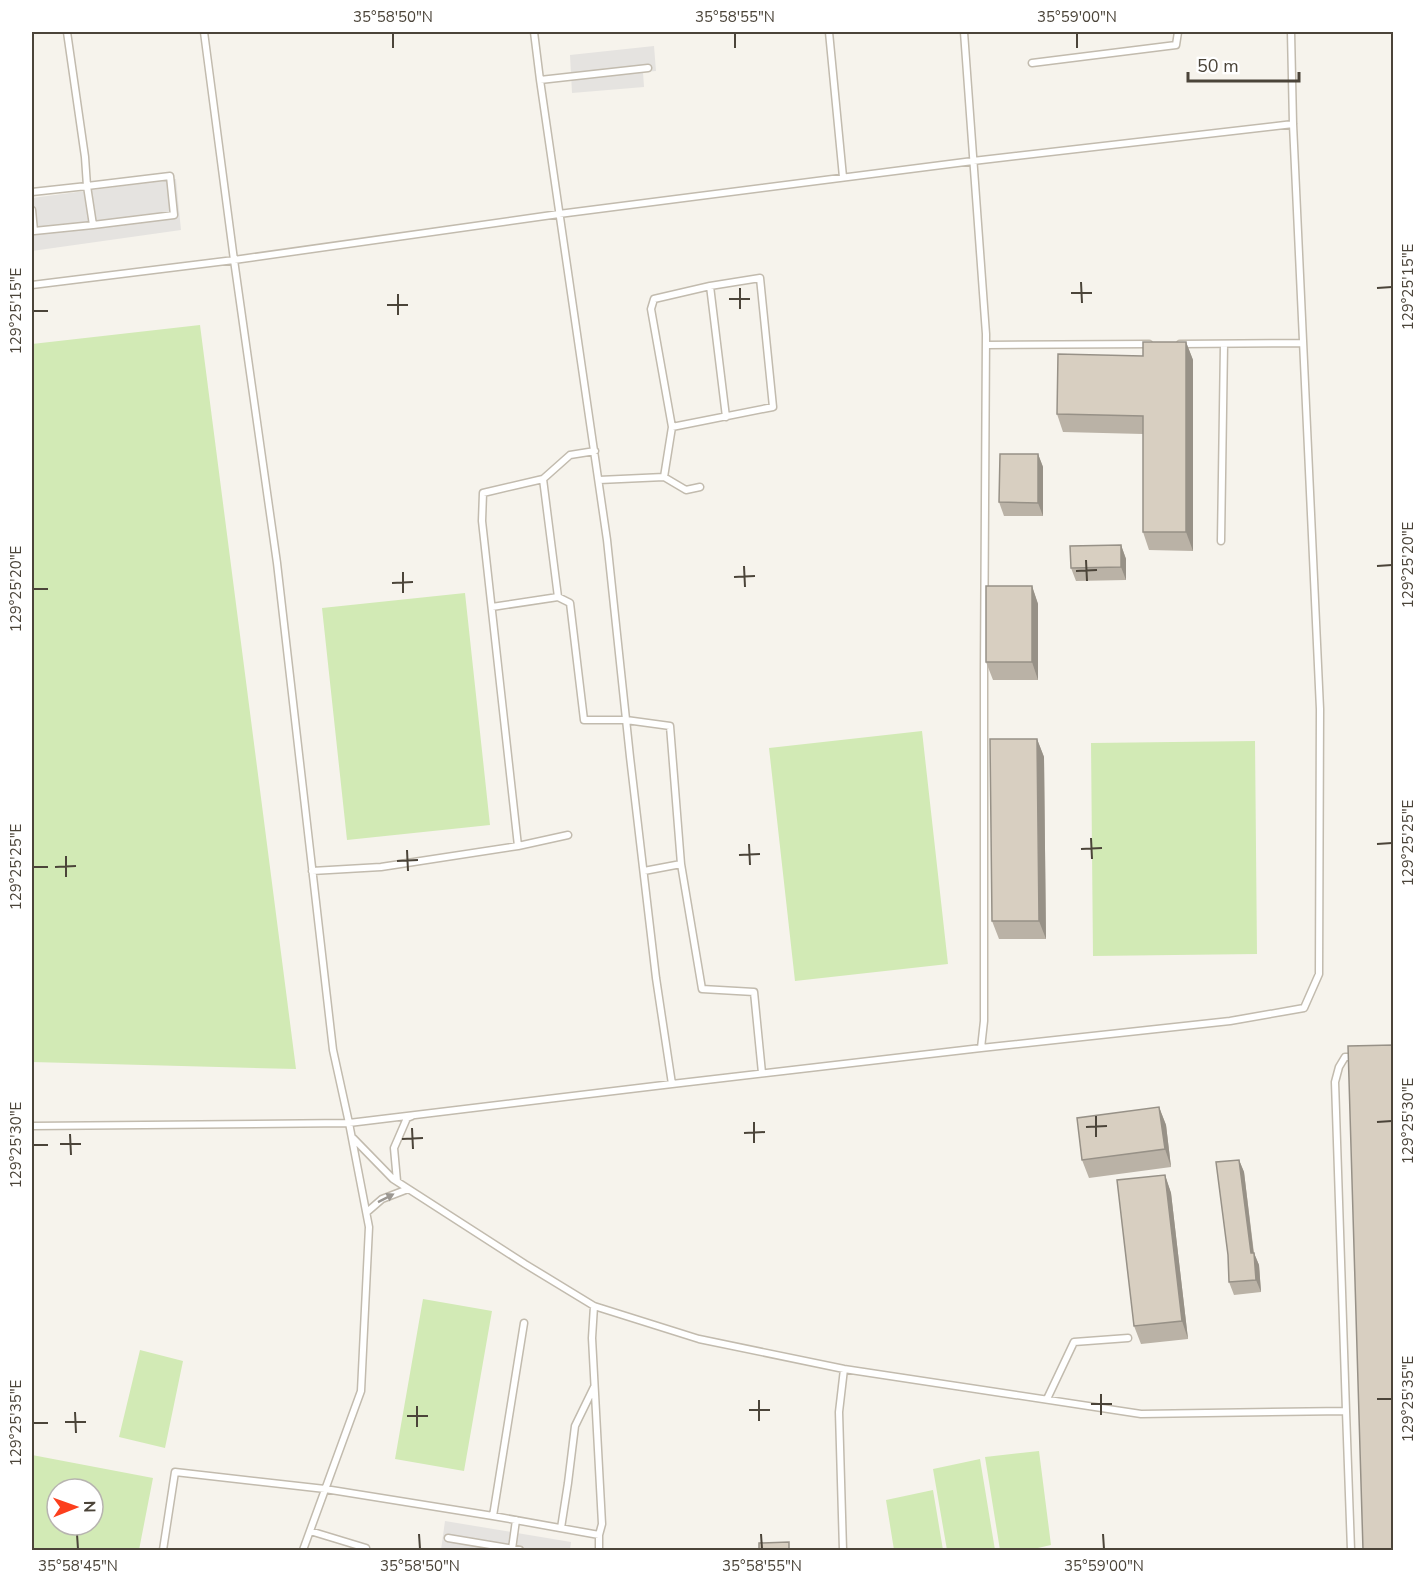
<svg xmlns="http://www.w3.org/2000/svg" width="1425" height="1582" font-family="'Nunito Sans',sans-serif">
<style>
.green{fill:#d2eab5;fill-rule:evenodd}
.parking{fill:#e5e3e0}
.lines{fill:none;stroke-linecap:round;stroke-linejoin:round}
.lane-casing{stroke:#c2bbae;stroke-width:9}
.lane{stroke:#fff;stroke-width:6}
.wall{fill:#bab2a6}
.shaded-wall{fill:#979187}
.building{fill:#d8cfc1;stroke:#979187;stroke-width:1.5}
.oneway{fill:#9c9892}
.ticks{fill:none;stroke:#4b4439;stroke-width:2}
.neatline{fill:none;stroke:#4b4439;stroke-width:2}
.ticks-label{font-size:15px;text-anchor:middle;fill:#4b4439}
</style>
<rect width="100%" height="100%" fill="#f6f3ec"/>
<path class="green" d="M200,325L296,1069L32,1062V344Z
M465,593L490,825L347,840L322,608Z
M922,731L948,964L795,981L769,748Z
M1255,741L1257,954L1093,956L1091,743Z
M423,1299L492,1311L464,1471L395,1459Z
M140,1350L183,1361L165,1448L119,1437Z
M1039,1451L1051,1545L1029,1550H1000L985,1457Z
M32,1455L153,1478L139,1550H32ZM57,1489H93V1525H57Z
M980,1459L995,1550H947L933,1469Z
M933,1490L943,1550H894L886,1500Z"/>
<path class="parking" d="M654,46L656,71L643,72L644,87L572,93L570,55Z
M176,179L181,230L32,251V198Z
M445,1521L571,1542L570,1550H441Z"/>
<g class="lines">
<g class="lane-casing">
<path id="lane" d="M204,32L234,260L559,214L973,161L1293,124
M534,32L540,80L607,540L630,757L656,978L672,1084
M829,32L843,177
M1032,63L1176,45L1178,32
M540,80L648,68
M32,192L87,186L85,157L67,32
M32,210L34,231L93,225L87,186L170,176L174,215L93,225
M32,285L234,260L277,563L333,1050L349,1123L32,1126
M1180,344L1303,343
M986,345L1149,344
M672,427L651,309L654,299L710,286
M664,477L672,427L773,407L760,278L710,286L726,417
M599,480L664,477L686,490L700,487
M1221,541L1224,344
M558,597L570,603L584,720H626L670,726L681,864L644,871
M492,607L558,597L543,479
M518,846L482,521L483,493L543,479L570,455L595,451
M681,864L702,989L754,992L762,1073
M312,871L381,867L518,846L568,835
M981,1048L1230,1021L1304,1008L1319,974L1320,709L1293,124L1291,32
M353,1138L393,1179L525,1264L594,1306L699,1339L844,1369L1141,1414L1346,1411L1335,1082L1339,1067L1345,1057H1354
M397,1181L394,1148L407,1118L412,1116
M367,1212L382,1199L408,1189
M594,1306L592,1338L602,1524L599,1535V1550
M1047,1399L1074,1342L1128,1338
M1346,1411L1351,1550
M493,1516L524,1323
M561,1528L568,1483L575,1426L594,1387
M310,1531L366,1548L365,1550
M448,1538L520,1550
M512,1549L516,1520
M163,1550L175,1472L325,1489L493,1516L599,1535
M303,1550L361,1391L369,1227L349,1123L672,1084L981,1048L984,1021V673L986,334L964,32
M843,1550L839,1412L844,1369"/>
</g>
<use href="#lane" class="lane"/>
</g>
<path class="wall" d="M1186,342L1193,360V551L1149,550L1143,532V434L1063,432L1057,414L1143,356Z
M1038,454L1043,467V516H1004L999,502Z
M1121,545L1126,559V580L1076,581L1071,568Z
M1032,586L1038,604V680H993L986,662Z
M1037,739L1044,757L1046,939H999L992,921Z
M1394,1045V1551H1363Z
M1159,1107L1166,1125L1171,1167L1089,1178L1082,1160Z
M1239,1160L1244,1172L1254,1253L1259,1265L1261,1292L1234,1295L1229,1282Z
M1165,1175L1171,1193L1188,1339L1141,1344L1134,1326Z"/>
<path class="shaded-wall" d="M1186,342L1193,360V551L1186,532Z
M1038,454L1043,467V516L1038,503Z
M1121,545L1126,559V580L1121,567Z
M1032,586L1038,604V680L1032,662Z
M1037,739L1044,757L1046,939L1039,921Z
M1159,1107L1166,1125L1171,1167L1165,1149Z
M1239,1160L1244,1172L1255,1265L1251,1253Z
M1165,1175L1171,1193L1188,1339L1182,1321Z
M1254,1253L1259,1265L1261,1292L1256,1280Z"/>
<path class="building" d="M1143,342H1186V532H1143V416L1057,414L1058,354L1143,356Z
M1000,454H1038V503L999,502Z
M1121,545V567L1071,568L1070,546Z
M986,586H1032V662H986Z
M990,739H1037L1039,921H992Z
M1394,1045V1549L1363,1550L1348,1046Z
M1159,1107L1165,1149L1082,1160L1077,1118Z
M1239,1160L1251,1253H1254L1256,1280L1229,1282L1228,1255L1216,1162Z
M1165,1175L1182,1321L1134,1326L1117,1180Z
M789,1542V1551H759V1543Z"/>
<defs><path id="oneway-solid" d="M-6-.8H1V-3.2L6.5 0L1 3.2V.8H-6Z" transform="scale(1.5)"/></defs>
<use class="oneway" href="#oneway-solid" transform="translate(386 1198) rotate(-27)"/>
<path class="ticks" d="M393,33V48M735,33V48M1077,33V48M1081,282L1082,303M740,288V309M1377,288L1392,287M1071,293H1092M398,294V315M729,299H750M387,305H408M33,311H48M1086,560L1087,581M744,566L745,587M1377,566L1392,565M1076,571L1097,570M403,572V593M734,577L755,576M392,583L413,582M33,589H48M1091,838L1092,859M749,844L750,865M1377,844L1392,843M1081,849L1102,848M407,850L408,871M739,855L760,854M66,856V877M397,861L418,860M33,867H48M55,867L76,866M1096,1116V1137M754,1122V1143M1377,1122L1392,1121M1086,1127L1107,1126M412,1128L413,1149M744,1133L765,1132M70,1134L71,1155M402,1139L423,1138M60,1144H81M33,1145H48M1101,1394V1415M1377,1399H1392M759,1400V1421M1091,1404H1112M417,1406V1427M749,1410H770M75,1412L76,1433M407,1416H428M65,1422H86M33,1423H48M77,1534L78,1549M419,1534L420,1549M761,1534L762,1549M1103,1534L1104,1549"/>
<rect width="1425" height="1582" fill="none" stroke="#ffffff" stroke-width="66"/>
<g transform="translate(75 1507) rotate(89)"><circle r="28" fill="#ffffff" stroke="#b7b4b0" stroke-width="1.5"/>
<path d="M0-4.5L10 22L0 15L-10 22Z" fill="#fc3f1d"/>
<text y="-9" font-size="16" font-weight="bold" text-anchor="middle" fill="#4b4439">N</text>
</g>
<path d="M1188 72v9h111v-9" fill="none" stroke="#4b4439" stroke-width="3"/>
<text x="1197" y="72" font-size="18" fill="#4b4439" stroke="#ffffff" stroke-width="4.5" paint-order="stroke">50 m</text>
<rect x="33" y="33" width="1359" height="1516" class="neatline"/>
<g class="ticks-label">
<text x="393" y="22">35°58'50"N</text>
<text x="735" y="22">35°58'55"N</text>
<text x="1077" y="22">35°59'00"N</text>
<text transform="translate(1408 287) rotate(-90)" y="5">129°25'15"E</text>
<text transform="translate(16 311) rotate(-90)" y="5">129°25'15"E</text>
<text transform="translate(1408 565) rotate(-90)" y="5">129°25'20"E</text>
<text transform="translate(16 589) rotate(-90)" y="5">129°25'20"E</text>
<text transform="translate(1408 843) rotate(-90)" y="5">129°25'25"E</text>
<text transform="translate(16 867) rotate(-90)" y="5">129°25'25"E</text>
<text transform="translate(1408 1121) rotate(-90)" y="5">129°25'30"E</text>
<text transform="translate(16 1145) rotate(-90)" y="5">129°25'30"E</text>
<text transform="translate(1408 1399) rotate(-90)" y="5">129°25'35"E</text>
<text transform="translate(16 1423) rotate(-90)" y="5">129°25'35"E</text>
<text x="78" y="1571">35°58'45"N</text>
<text x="420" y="1571">35°58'50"N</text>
<text x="762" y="1571">35°58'55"N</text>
<text x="1104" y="1571">35°59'00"N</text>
</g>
</svg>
